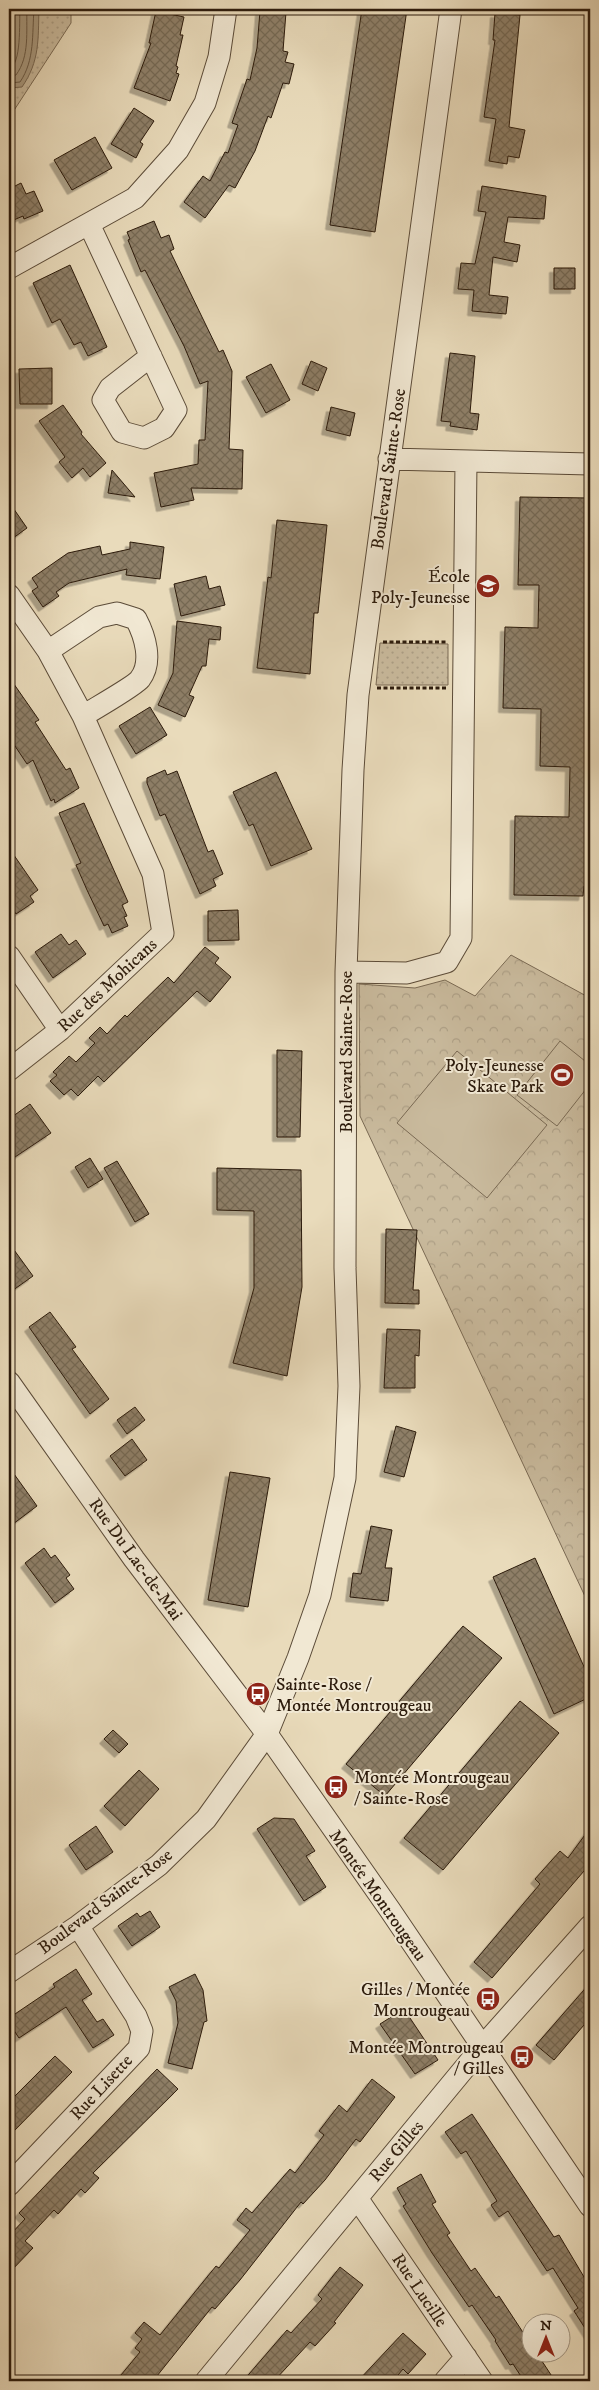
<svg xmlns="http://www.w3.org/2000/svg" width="599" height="2390" font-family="'IM FELL DW Pica',serif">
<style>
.grass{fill:url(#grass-dots);stroke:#7a6a54}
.forest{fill:url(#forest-crowns);stroke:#7a6a54}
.pitch{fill:#c9ba9d;stroke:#7a6a54}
.water{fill:#a99a80;stroke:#776752}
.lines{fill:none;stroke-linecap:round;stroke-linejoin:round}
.shore{stroke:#6a5a46;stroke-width:1}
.building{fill:url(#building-cross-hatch);stroke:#2c1b0c;filter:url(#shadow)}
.minor-casing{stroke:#5b4b38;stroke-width:23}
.path{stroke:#2c1b0c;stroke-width:3;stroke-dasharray:4 2.5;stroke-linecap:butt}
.minor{stroke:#f1e8d3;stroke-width:21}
.labels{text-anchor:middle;stroke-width:4;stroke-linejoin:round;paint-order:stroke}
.street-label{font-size:18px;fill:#2c1b0c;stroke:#f1e8d3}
.poi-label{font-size:18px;fill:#2c1b0c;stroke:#f1e8d3;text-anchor:end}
</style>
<defs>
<pattern id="grass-dots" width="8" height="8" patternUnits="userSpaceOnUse" patternTransform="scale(1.25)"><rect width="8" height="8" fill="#c9ba9d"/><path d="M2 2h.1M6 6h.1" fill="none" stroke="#ad9f86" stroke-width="1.8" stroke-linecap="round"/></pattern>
<pattern id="forest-crowns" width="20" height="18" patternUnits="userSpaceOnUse" patternTransform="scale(1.25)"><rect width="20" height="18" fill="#c9ba9d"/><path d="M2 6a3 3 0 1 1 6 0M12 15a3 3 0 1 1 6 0" fill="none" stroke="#ad9f86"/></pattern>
<pattern id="building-cross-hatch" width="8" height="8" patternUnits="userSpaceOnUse" patternTransform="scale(1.25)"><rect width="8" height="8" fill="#8e7f67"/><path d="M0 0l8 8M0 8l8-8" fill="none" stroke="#746753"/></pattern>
<filter id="shadow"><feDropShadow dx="-4.5" dy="4.5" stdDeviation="0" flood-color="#0004"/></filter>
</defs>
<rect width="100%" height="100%" fill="#e9dbbb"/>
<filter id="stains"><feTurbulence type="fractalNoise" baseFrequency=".004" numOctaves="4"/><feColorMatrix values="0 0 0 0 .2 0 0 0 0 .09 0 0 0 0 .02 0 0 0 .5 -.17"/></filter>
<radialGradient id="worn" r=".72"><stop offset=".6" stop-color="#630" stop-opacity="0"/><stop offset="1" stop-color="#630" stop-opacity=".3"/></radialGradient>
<path class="grass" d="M9,9H71V23L9,118Z
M380,643L448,644V685H376Z"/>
<path class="forest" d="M511,955L590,998V1607L360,1116L359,984L415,988L445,980L475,996Z"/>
<path class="pitch" d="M560,1041L590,1065V1084L557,1126L517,1095Z
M457,1051L547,1125L487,1198L397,1123Z"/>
<path class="water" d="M9,9H39C38,39 40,61 22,87L9,88Z"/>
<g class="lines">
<path class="shore" d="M9,69C22,65 19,22 20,9
M9,77L16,75C30,56 26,31 27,9
M9,83L20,82C35,60 32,34 34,9"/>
</g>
<path class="building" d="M362,9H407L375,232L330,225Z
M156,11L184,17L180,35H183L176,66L178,67L176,73L179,74L170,101L134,88L151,43H149Z
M260,11L286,12L283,51L288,52L285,62L294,64L289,84L283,83L271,118L268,116L255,151L235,188L229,185L205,218L184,202L203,176L210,181L225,152L228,153L238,125L232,123L247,79L250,80L257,48Z
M495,13L520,15L509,127L525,130L519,158L508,156L507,164L489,161L496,119L484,117L495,40H493Z
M134,108L154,121L140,142L143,144L136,158L111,144Z
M95,137L112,168L72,190L54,160Z
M21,183L26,194L34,191L43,211L24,219L23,216L9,222V189Z
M482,186L546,196L544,219L508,217L504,242L520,245L517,262L493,257L489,295L508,297L506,314L472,311L474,290L458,289L461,263L475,264L486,212L478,211Z
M154,221L161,238L169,235L174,249L170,251L219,352L223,350L232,371L229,449L243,450L242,489L191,488L194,500L161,507L154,473L198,464L199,440H205L208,381L200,384L184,346L145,270L141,272L128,240L130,239L127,232Z
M70,265L107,347L88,356L81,342L74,345L60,319L52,323L33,283Z
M554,268H575V289H554Z
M450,353L475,356L470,413L479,414L477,430L450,426L451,422L441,421Z
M311,361L327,368L318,391L302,384Z
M271,364L290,400L266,413L246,377Z
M52,368V404H20L19,369Z
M63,405L82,432L81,434L106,463L90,477L83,468L72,478L59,462L65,457L39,421Z
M331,407L355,413L350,436L326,430Z
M112,470L135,497L108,493Z
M520,497L590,498V887L584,886L583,896L514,895L515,816L569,817L570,767L540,766L541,709L503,708L505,627L538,628L539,585H518Z
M9,502L27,528L9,541Z
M277,520L327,525L318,613H314L310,674L257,668L268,577L271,578Z
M130,542L164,547L160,579L126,575L127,569L69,583L56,592L59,596L43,607L32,591L38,587L32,578L68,553L100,546L102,555L130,549Z
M206,576L209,589L220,586L225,605L181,616L174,584Z
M177,621L221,627L220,640L209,639L206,666H202L189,695L194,697L185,717L158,705L173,673Z
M9,677L39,720L35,722L66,770L70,768L79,788L55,803L54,799L51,801L33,760L27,764L9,737Z
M150,707L167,735L136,754L119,726Z
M165,770L167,775L177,771L208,852L213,850L223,874L213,879L216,886L200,894L165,814L160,816L147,783V778Z
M276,772L312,849L271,866L253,824L249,826L233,792Z
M84,803L128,902L122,905L127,916L124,917L128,926L112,933L108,924L104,926L87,890L76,865L81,863L59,813Z
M9,848L38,890L30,896L34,902L16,914L9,903Z
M238,910L239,940L208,941V911Z
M61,934L69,945L76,940L86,954L53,978L35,952Z
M205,947L219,958L215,963L231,977L210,1002L197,991L104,1082L98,1076L78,1096L71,1089L64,1095L50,1081L57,1075L53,1072L69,1056L76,1062L95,1043L89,1038L100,1027L107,1034L125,1015L127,1017L168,977L174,983Z
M277,1050L302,1051L300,1137H277Z
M30,1104L51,1133L9,1161V1119Z
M90,1158L103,1179L88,1188L75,1167Z
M117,1161L149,1214L135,1222L104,1168Z
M217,1168L301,1170L302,1287L287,1376L233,1363L254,1288V1211L217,1210Z
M386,1229L417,1230L413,1290H419V1304L385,1303Z
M9,1243L33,1276L9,1293Z
M50,1312L76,1347L72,1349L109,1399L90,1414L29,1327Z
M387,1329L420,1330L419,1356L415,1355V1388H384Z
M135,1407L145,1420L127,1434L117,1420Z
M396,1426L416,1432L404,1477L384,1472Z
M132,1439L147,1460L125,1476L110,1456Z
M9,1467L37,1506L9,1527Z
M230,1472L270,1478L248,1607L208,1600Z
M371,1526L392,1530L385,1568H392L388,1601L350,1597L353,1573L361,1574Z
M44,1548L51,1558L55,1555L70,1575L66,1578L74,1589L55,1603L25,1563Z
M535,1558L590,1680V1697L554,1714L493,1577Z
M463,1626L502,1658L385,1796L346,1764Z
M520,1701L559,1733L443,1870L404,1838Z
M113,1730L128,1744L119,1753L104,1739Z
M139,1770L159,1789L125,1826L104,1806Z
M274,1818L294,1819L315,1851L306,1856L326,1887L304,1901L257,1829Z
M96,1826L113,1852L86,1870L69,1845Z
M590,1828V1864L492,1978L474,1962L540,1884L535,1879L560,1851L568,1858Z
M150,1911L160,1927L132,1946L118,1926L137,1913L140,1917Z
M76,1969L92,1994L82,2000L97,2022L103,2019L114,2035L93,2048L66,2007L19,2038L9,2023V2018L55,1987L53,1984Z
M195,1974L203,1990L207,2021L204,2022L192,2069L168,2063L178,2023L176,2001L169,1987Z
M590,1983V2018L554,2060L536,2045Z
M404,2009L438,2060L415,2074L380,2024Z
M55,2056L72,2072L9,2136V2102Z
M157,2069L178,2089L93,2173L99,2178L85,2193L81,2189L58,2214L54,2210L25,2241L33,2248L9,2273V2236L25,2219L19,2213Z
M372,2079L395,2097L360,2142L356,2139L325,2180L303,2204L301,2202L240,2280L215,2309L212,2307L153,2381H116L140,2352L135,2348L142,2339L135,2333L144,2322L160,2335L216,2266L219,2268L250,2230L237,2220L246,2208L252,2213L290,2169L295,2173L324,2135L319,2131L339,2105L347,2112Z
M472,2114L554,2237L559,2235L590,2287V2336L574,2311L578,2308L553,2268L547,2271L508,2211L499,2217L491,2205L497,2201L466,2151L461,2154L445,2132Z
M421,2174L436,2202L432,2204L450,2233L447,2235L471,2271L475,2268L496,2298L499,2296L532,2346V2352L538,2355L555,2381H524L513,2364L510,2365L495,2341L496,2340L472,2305L469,2307L432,2253L403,2206L406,2204L397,2188Z
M340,2267L363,2285L334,2322L336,2323L315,2346L310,2342L274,2381H243L287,2330L291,2333L322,2299L318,2295Z
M403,2333L426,2354L408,2374L403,2369L393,2381H358Z"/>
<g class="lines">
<g class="minor-casing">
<path id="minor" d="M89,224L176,410L164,428L144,438L122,432L103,400L110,388L151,356
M9,268L135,198L178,150L205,103L219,57L226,9
M389,459L590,464
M9,595L48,651L83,716L153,874L163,933L60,1030L9,1070
M48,651L99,617L117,613L136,619C145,636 153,662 140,679C135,686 92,710 83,716
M9,956L60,1030
M346,972L407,973L447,962L461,938L466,461
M9,1382L134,1559L267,1734L390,1910L590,2206
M9,1972L78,1926L159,1865L206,1819L267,1734L298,1658L320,1595L345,1478L349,1386L345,1268L346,972L353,770L358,695L451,9
M9,2185L139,2048L142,2031L136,2016L78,1926
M357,2198L482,2381
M206,2381L482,2047L590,1926
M445,2381L466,2357"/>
</g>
<path class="path" d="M383,642H447
M377,688H446"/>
<use href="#minor" class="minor"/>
</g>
<defs>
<g id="school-disc" transform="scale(1.25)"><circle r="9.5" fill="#8f2418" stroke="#f1e8d3"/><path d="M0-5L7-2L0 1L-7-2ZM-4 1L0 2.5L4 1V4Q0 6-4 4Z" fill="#fff"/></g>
<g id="stadium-disc" transform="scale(1.25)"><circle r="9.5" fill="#8f2418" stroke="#f1e8d3"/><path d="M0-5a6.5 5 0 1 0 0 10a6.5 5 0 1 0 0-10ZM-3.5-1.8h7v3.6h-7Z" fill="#fff"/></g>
<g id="bus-disc" transform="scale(1.25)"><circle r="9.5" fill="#8f2418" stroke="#f1e8d3"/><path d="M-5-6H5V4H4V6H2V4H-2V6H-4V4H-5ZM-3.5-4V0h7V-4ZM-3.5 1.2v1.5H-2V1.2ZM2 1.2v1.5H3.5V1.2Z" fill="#fff"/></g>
</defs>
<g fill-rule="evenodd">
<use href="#school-disc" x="488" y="586"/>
<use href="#stadium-disc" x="562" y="1075"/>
<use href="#bus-disc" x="258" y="1694"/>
<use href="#bus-disc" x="336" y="1787"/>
<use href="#bus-disc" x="488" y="1999"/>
<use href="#bus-disc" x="522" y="2057"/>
</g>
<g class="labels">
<g class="street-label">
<text transform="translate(388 469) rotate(-82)" y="6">Boulevard Sainte-Rose</text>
<text transform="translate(107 985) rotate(-43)" y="6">Rue des Mohicans</text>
<text transform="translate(346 1052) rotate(-90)" y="6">Boulevard Sainte-Rose</text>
<text transform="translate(136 1559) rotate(54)" y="6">Rue Du Lac-de-Mai</text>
<text transform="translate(378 1895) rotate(55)" y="6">Montée Montrougeau</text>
<text transform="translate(105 1901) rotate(-37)" y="6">Boulevard Sainte-Rose</text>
<text transform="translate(101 2087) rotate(-47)" y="6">Rue Lisette</text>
<text transform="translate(396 2151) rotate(-50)" y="6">Rue Gilles</text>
<text transform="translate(420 2290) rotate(56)" y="6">Rue Lucille</text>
</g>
<g class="poi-label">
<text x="470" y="582">École<tspan x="470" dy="21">Poly-Jeunesse</tspan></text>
<text x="544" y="1071">Poly-Jeunesse<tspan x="544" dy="21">Skate Park</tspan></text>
<text x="276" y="1690" text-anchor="start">Sainte-Rose /<tspan x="276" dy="21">Montée Montrougeau</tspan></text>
<text x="354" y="1783" text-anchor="start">Montée Montrougeau<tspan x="354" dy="21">/ Sainte-Rose</tspan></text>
<text x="470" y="1995">Gilles / Montée<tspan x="470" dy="21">Montrougeau</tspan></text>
<text x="504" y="2053">Montée Montrougeau<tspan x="504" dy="21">/ Gilles</tspan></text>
</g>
</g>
<rect width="599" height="2390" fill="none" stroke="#e9dbbb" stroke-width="30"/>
<rect x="10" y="10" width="579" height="2370" fill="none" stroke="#2c1b0c" stroke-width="2.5"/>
<rect x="15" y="15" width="569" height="2360" fill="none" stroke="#2c1b0c"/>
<g transform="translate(546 2338)"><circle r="24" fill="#f1e8d3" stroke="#a29683"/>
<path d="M0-4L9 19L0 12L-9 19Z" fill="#8f2418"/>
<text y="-8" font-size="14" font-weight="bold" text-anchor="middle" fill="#2c1b0c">N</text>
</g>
<rect width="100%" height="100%" filter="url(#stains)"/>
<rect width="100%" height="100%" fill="url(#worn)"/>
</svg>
